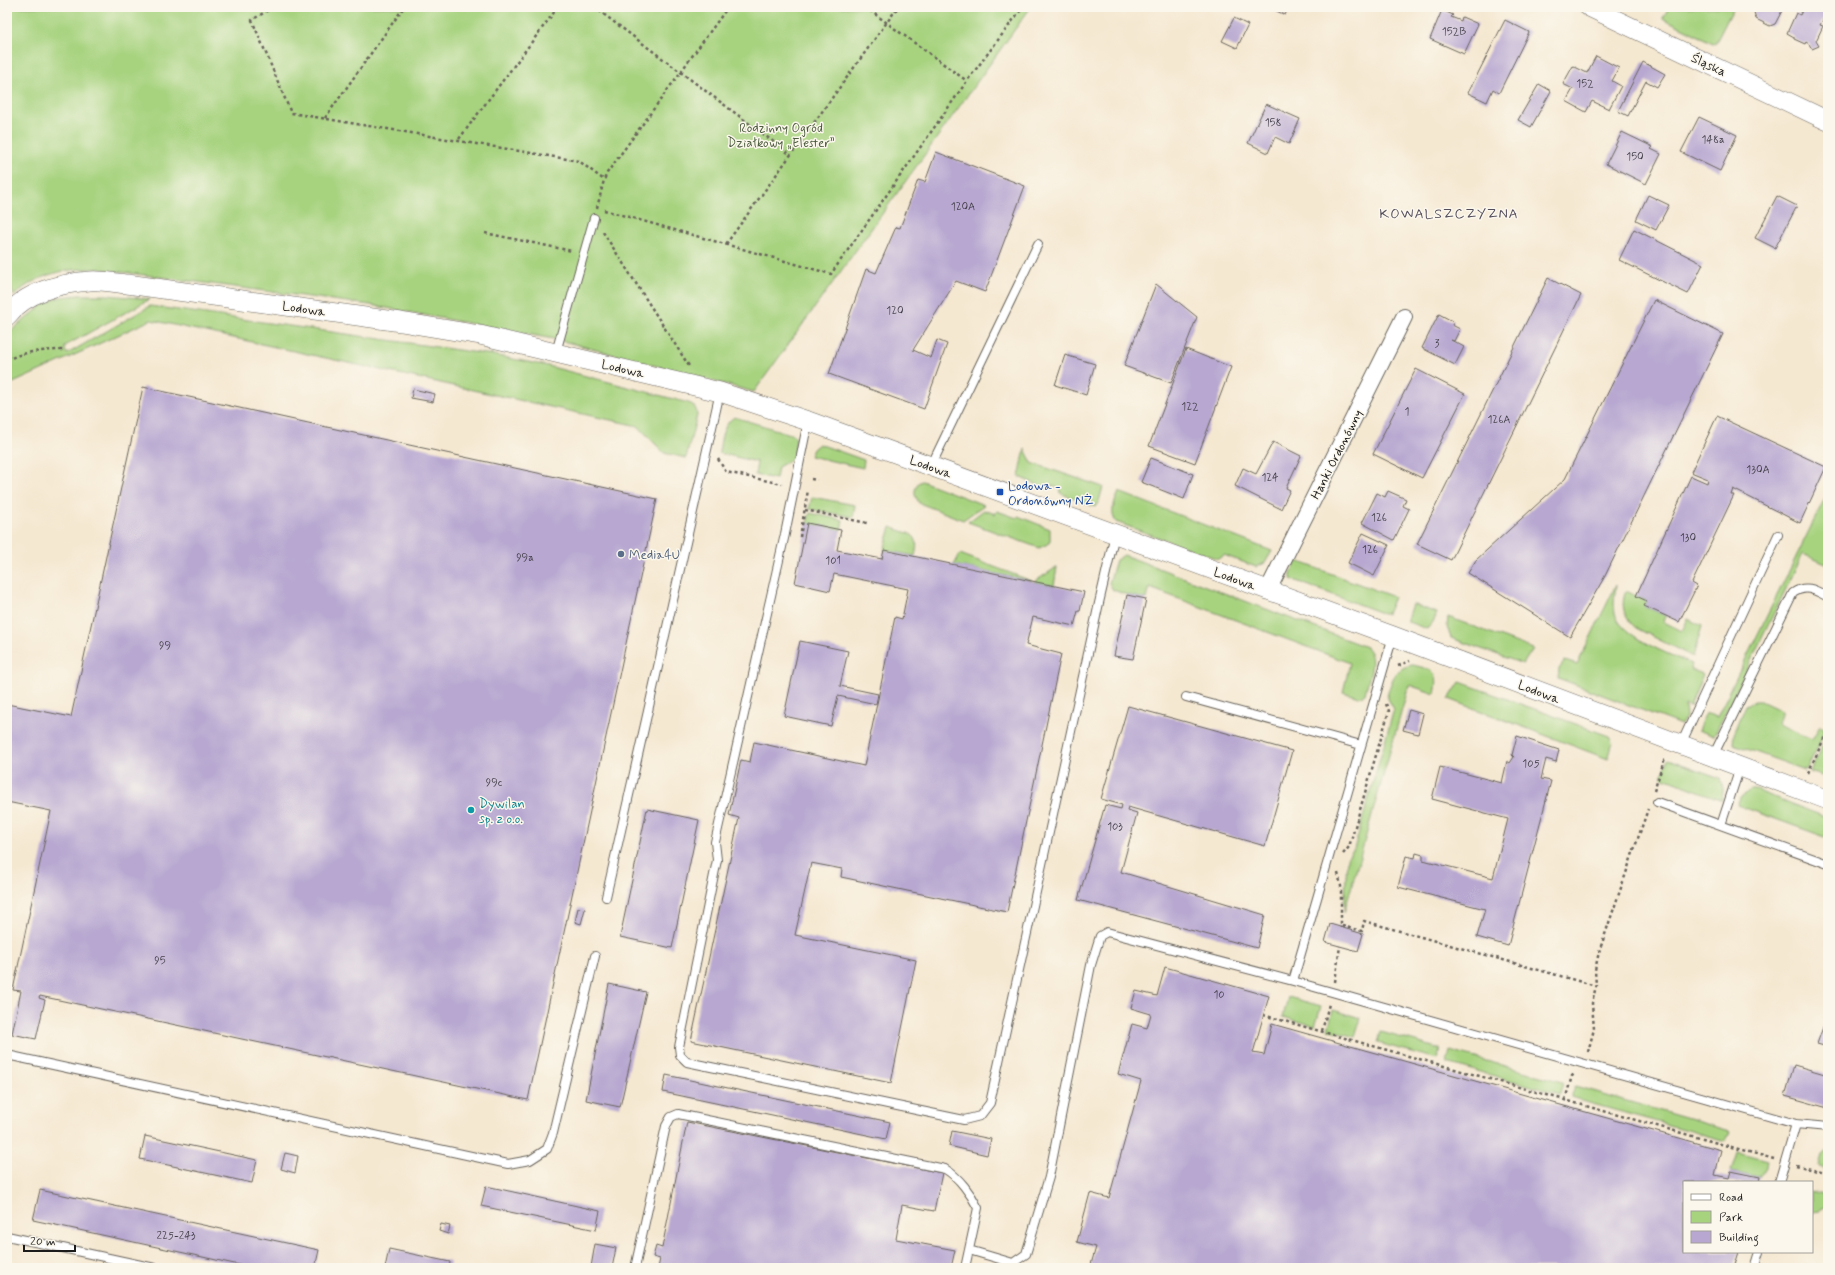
<svg xmlns="http://www.w3.org/2000/svg" width="1835" height="1275" font-family="Mynerve,sans-serif">
<style>
.green{fill:#a7d37f;stroke:#62784e}
.building{fill:#b8a8d1}
.lines{fill:none;stroke-linecap:round;stroke-linejoin:round}
.service-casing{stroke:#68635b;stroke-width:10}
.minor-casing{stroke:#68635b;stroke-width:18}
.tertiary-casing{stroke:#68635b;stroke-width:20}
.path{stroke:#68635b;stroke-width:2.5;stroke-dasharray:3 3;stroke-linecap:butt}
.service{stroke:#fff;stroke-width:8}
.minor{stroke:#fff;stroke-width:16}
.tertiary{stroke:#fff;stroke-width:19}
.transit-dot{fill:#1a4fb4;stroke:#fbf7ec;stroke-width:1.5}
.service-dot{fill:#5c6f8a;stroke:#fbf7ec;stroke-width:1.5}
.culture-dot{fill:#0f9aa8;stroke:#fbf7ec;stroke-width:1.5}
.labels{text-anchor:middle;stroke-width:3;stroke-linejoin:round;paint-order:stroke}
.number-label{font-size:11px;fill:#433f49}
.street-label{font-size:13px;fill:#1c1c1c;stroke:#fbf7ec}
.park-label{font-size:13px;fill:#4d5c3f;stroke:#fbf7ec}
.transit-label{font-size:13px;fill:#164399;stroke:#fbf7ec;text-anchor:start}
.service-label{font-size:13px;fill:#4e5e75;stroke:#fbf7ec;text-anchor:start}
.culture-label{font-size:13px;fill:#0d838f;stroke:#fbf7ec;text-anchor:start}
.neighbourhood-label{font-size:14px;letter-spacing:1px;fill:#534d5b;stroke:#fbf7ec}
</style>
<rect width="100%" height="100%" fill="#fbf7ec"/>
<filter id="ink" filterUnits="userSpaceOnUse"><feTurbulence type="fractalNoise" baseFrequency=".025" numOctaves="2"/><feDisplacementMap in="SourceGraphic" scale="8" xChannelSelector="R" yChannelSelector="G"/><feConvolveMatrix kernelMatrix="1 2 1 2 8 2 1 2 1" color-interpolation-filters="sRGB"/></filter>
<filter id="wash" filterUnits="userSpaceOnUse"><feTurbulence type="fractalNoise" baseFrequency=".012" numOctaves="4" result="noise"/><feDisplacementMap in="SourceGraphic" scale="16" xChannelSelector="R" yChannelSelector="G"/><feGaussianBlur stdDeviation="0.9" result="paint"/><feColorMatrix in="noise" values="0 0 0 0 0 0 0 0 0 0 0 0 0 0 0 0 0 1.4 0 .05"/><feComposite in="paint" operator="in"/></filter>
<g filter="url(#wash)">
<rect width="100%" height="100%" fill="#f5e8d1"/>
<path class="green" d="M7,7H1031L754,392L559,340L370,305L99,269C67,268 38,273 14,296L7,278Z
M1669,7H1734L1715,44L1663,18Z
M80,295H107L150,299L65,346V350L67,354L150,306L493,355L548,366L685,402C693,404 696,406 697,415L686,458L664,453L638,426L151,320L11,384L7,399V334L44,304L60,297Z
M734,417L794,435L796,438L794,458L778,467L776,479L755,475L757,462L719,453C721,439 722,426 734,417Z
M819,444L864,460L863,468L810,456L813,449Z
M1025,449L1032,463L1103,487L1099,501L1095,507L1060,493L1061,489L1049,485L1047,489L1019,477Z
M922,481L984,505L963,520L919,503L915,495V490L918,483Z
M1119,492L1272,551L1265,563L1256,567L1224,555L1218,559L1116,522C1109,511 1115,503 1119,492Z
M1828,492V565L1803,554L1714,736L1698,730L1705,713L1717,717Z
M812,497L855,505L853,517L809,509Z
M984,510L995,514L997,511L1017,518L1018,516L1050,529V543L1039,548L968,522Z
M810,513L843,520L841,530L807,523Z
M891,527C910,535 921,532 915,556L884,550Z
M960,554L1034,582L1057,567L1054,586L954,565Z
M1124,555L1366,647C1378,659 1368,679 1365,694L1359,697L1343,692L1350,663L1150,588L1146,599L1127,595L1113,590L1109,583L1116,560Z
M1297,561L1394,597L1387,614H1384L1291,579V573Z
M1616,585C1615,594 1613,604 1615,613C1620,637 1670,654 1691,664L1690,669L1703,674L1690,707L1685,705L1686,717L1681,725L1558,678L1559,669L1565,661L1577,665Z
M1626,591L1647,601L1645,606L1666,616L1664,622L1682,631L1688,619L1702,626L1693,657L1636,628C1624,618 1620,606 1626,591Z
M1412,604L1437,613L1433,622L1427,629L1408,622V616Z
M1448,617L1533,649L1523,664L1451,638L1447,627Z
M1413,665C1434,670 1440,671 1435,694L1409,685L1344,913L1347,858L1354,849L1394,709L1387,697C1391,681 1395,667 1413,665Z
M1460,682L1609,736C1615,742 1610,752 1608,759L1449,699Z
M1755,701H1761L1782,711L1778,724L1812,739L1820,726L1826,729L1807,769L1805,770L1733,744L1734,734L1746,705Z
M1828,734V778L1810,772Z
M1668,759L1720,778L1723,789L1722,800L1662,777Z
M1750,790H1755L1828,818V838L1737,805L1740,798Z
M1288,997L1321,1006L1315,1026L1283,1017Z
M1333,1010L1361,1018L1355,1037L1328,1029Z
M1381,1032L1440,1049L1437,1059L1378,1043Z
M1450,1051L1563,1082L1560,1094L1447,1063Z
M1575,1086L1730,1131L1726,1141L1571,1098Z
M1828,1151V1169L1819,1167L1822,1156Z
M1737,1152L1767,1160L1766,1167L1760,1177L1731,1171Z
M1827,1178L1828,1205L1819,1211L1812,1212V1191L1823,1194Z"/>
<g id="blocks">
<path class="building" d="M1268,7H1289L1285,15Z
M1757,7H1784L1775,24L1770,26L1756,19L1754,12Z
M1804,7H1828V17L1827,20L1824,18L1820,25L1823,26L1816,41L1819,46L1812,49L1809,44L1806,42L1805,44L1794,39V37L1787,33L1796,13L1800,15Z
M1442,10L1453,15L1451,17L1461,21L1462,17L1478,24L1464,54L1430,39Z
M1234,18L1248,25L1237,48L1222,41Z
M1505,20L1529,32L1499,93L1493,89L1487,102L1468,93Z
M1596,56L1619,68L1612,81L1621,86L1609,109L1592,101L1586,112L1566,101L1573,89L1563,84L1573,66L1587,73Z
M1643,62L1665,74L1657,87L1646,81L1628,116L1618,111Z
M1539,84L1551,91L1531,127L1518,120Z
M1266,104L1300,119L1289,144L1275,137L1268,153L1248,143Z
M1699,117L1737,135L1720,171L1681,152Z
M1622,132L1653,147L1651,149L1661,154L1646,184L1606,164Z
M936,152L1025,186L985,292L956,281L913,350L931,358L937,340L947,344L924,409L829,374L866,269L876,273L896,227L900,228L918,180L925,182Z
M1648,195L1669,205L1656,230L1636,220Z
M1777,196L1797,206L1775,248L1755,238Z
M1634,229L1703,264L1688,294L1619,260Z
M1548,278L1581,295L1451,560L1417,544Z
M1156,284L1197,317L1171,383L1124,366Z
M1654,300L1723,334L1605,576L1570,637L1468,573L1476,560L1565,479Z
M1439,314L1454,322L1452,325L1460,329L1454,341L1451,340L1464,347L1455,365L1422,348Z
M1186,349L1231,367L1195,463L1149,446Z
M1065,355L1095,364L1086,395L1055,385Z
M1416,369L1465,394L1422,478L1373,454Z
M143,387L657,499L528,1100L40,996L39,998L45,1000L36,1039L12,1034L21,991L13,990L51,811L7,802V704L71,717Z
M413,389L435,394L433,402L411,398Z
M1717,416L1826,467L1800,523L1733,489L1731,495H1734L1692,583L1697,586L1679,622L1644,606L1647,601L1636,596L1691,476L1707,483L1708,479L1691,472Z
M1273,442L1301,456L1286,488L1290,490L1281,509L1235,486L1243,468L1256,474Z
M1151,458L1193,474L1184,499L1141,482Z
M1388,491L1406,499L1403,506L1409,509L1394,540L1362,523L1377,493L1385,497Z
M807,523L841,530L837,550L882,559L884,550L1084,592L1080,611H1078L1074,626L1033,617L1026,645L1061,654L1007,912L841,877L842,869L811,863L795,935L916,960L891,1083L691,1041L739,818L729,815L741,760L750,762L754,742L864,766L895,617L902,619L908,589L834,574L830,591L795,583Z
M1363,533L1389,545L1374,576L1348,563Z
M1127,595L1146,599L1133,659L1114,656Z
M800,641L848,651L840,686L878,694L876,704L838,696L831,726L784,716Z
M1128,706L1292,751L1265,846L1128,807L1127,810L1137,813L1121,872L1265,915L1257,948L1078,900L1105,805L1121,809L1122,805L1101,799Z
M1409,710L1423,714L1418,734L1403,730Z
M1517,736L1559,750L1556,762L1546,759L1541,779L1551,781L1508,946L1477,937L1485,909L1398,887L1406,856L1415,858L1416,853L1423,855V860L1493,878L1508,819L1432,799L1440,767L1502,783L1507,761L1510,763L1514,757L1512,755Z
M647,809L699,820L672,948L620,937Z
M578,908L585,909L581,924L575,922Z
M1330,924L1363,934L1358,951L1325,942Z
M1165,967L1269,996L1253,1053L1264,1055L1272,1024L1721,1150L1715,1175L1729,1178L1731,1171L1760,1177L1759,1182H1684V1252H1739L1734,1268H1090L1096,1247L1077,1242L1090,1193L1109,1198L1141,1081L1118,1074L1132,1024L1147,1028L1151,1014L1131,1008L1136,991L1157,996Z
M609,984L646,992L620,1107L586,1100Z
M1828,1013V1047L1817,1044Z
M1794,1065L1828,1075V1108L1785,1096Z
M666,1075L890,1122L886,1139L663,1092Z
M687,1122L942,1173L934,1211L902,1205L896,1239L955,1250L951,1268H658L660,1259L653,1257L656,1246L662,1248Z
M952,1131L991,1139L987,1155L949,1146Z
M145,1136L257,1160L252,1183L140,1159Z
M285,1153L298,1156L295,1173L281,1169Z
M486,1186L600,1211L596,1230L481,1206Z
M40,1190L319,1250L315,1268H253L33,1220Z
M441,1224L450,1226L448,1234L439,1231Z
M595,1244L616,1248L612,1268L591,1267Z
M389,1249L450,1262L449,1268H385Z"/>
</g>
</g>
<g filter="url(#ink)">
<use href="#blocks" fill-opacity="0" stroke="#68635b" stroke-width="1"/>
<g class="lines">
<g class="service-casing">
<path id="service" d="M556,352L594,218
M808,421L785,534L715,842L717,860L679,1047L680,1055L687,1062L964,1120L980,1116L990,1103L1099,603L1115,534
M931,466L1038,244
M1186,697L1361,745
M1681,744L1778,535
M1713,756L1793,593C1806,584 1815,590 1828,597
M1657,802L1828,864
M1721,825L1740,767
M606,897L720,392
M1293,981L1393,636
M7,1055L508,1164L530,1160L547,1149L553,1133L595,956
M1779,1182L1796,1124
M7,1236L155,1268
M969,1250L1013,1263
M635,1268L666,1126L671,1117L678,1114L945,1169C959,1177 971,1194 978,1208L965,1268
M1012,1268L1013,1263L1026,1254L1049,1177L1091,965L1100,936L1107,932L1293,981L1796,1124L1828,1127
M1754,1268L1759,1252"/>
</g>
<g class="minor-casing">
<path id="minor" d="M1268,590L1404,317"/>
</g>
<g class="tertiary-casing">
<path id="tertiary" d="M1589,7L1828,121
M7,316C25,292 61,283 90,281C102,280 115,283 127,284L401,322L480,335L720,392L808,421L1393,636L1828,800"/>
</g>
<path class="path" d="M273,7L252,20L291,113L579,161L604,180
M594,7L791,155
M865,7L967,81
M325,118L404,7
M459,139L558,7
M597,208L604,180L607,173L728,7
M604,210L831,274L967,81L1023,7
M603,232L689,366
M485,233L572,251
M726,244L898,7
M7,361C19,351 49,350 65,350
M718,459L726,472L782,484
M811,479L817,480
M805,510L867,523
M800,537L808,490
M1398,666L1410,661
M1808,773L1828,730
M1654,791L1665,758
M1343,854L1349,847L1389,711L1386,704
M1338,873L1341,886V928
M1342,926L1362,931L1364,921L1596,986L1595,970L1599,952L1648,809
M1335,982L1340,946
M1263,1015L1774,1159
M1322,1031L1329,1004
M1588,1052L1594,1029L1592,1003L1596,986
M1565,1100L1572,1076L1575,1073
M1796,1165L1828,1174"/>
<use href="#service" class="service"/>
<use href="#minor" class="minor"/>
<use href="#tertiary" class="tertiary"/>
</g>
</g>
<rect class="transit-dot" x="996" y="488" width="8" height="8" rx="2"/>
<circle class="service-dot" cx="621" cy="554" r="4"/>
<circle class="culture-dot" cx="471" cy="810" r="4"/>
<g class="labels">
<g class="number-label">
<text x="1454" y="35">152B</text>
<text x="1585" y="87">152</text>
<text x="1273" y="126">158</text>
<text x="1713" y="143">148a</text>
<text x="1635" y="160">150</text>
<text x="963" y="210">120A</text>
<text x="895" y="314">120</text>
<text x="1437" y="347">3</text>
<text x="1190" y="410">122</text>
<text x="1407" y="415">1</text>
<text x="1499" y="423">126A</text>
<text x="1758" y="473">130A</text>
<text x="1270" y="481">124</text>
<text x="1379" y="521">126</text>
<text x="1688" y="541">130</text>
<text x="1370" y="553">126</text>
<text x="525" y="561">99a</text>
<text x="833" y="564">101</text>
<text x="165" y="649">99</text>
<text x="1531" y="767">105</text>
<text x="494" y="786">99c</text>
<text x="1115" y="830">103</text>
<text x="160" y="964">95</text>
<text x="1219" y="998">10</text>
<text x="176" y="1239">225-243</text>
</g>
<g class="street-label">
<text transform="translate(1709 64) rotate(25)" y="5">Śląska</text>
<text transform="translate(304 308) rotate(8)" y="5">Lodowa</text>
<text transform="translate(623 368) rotate(13)" y="5">Lodowa</text>
<text transform="translate(1336 454) rotate(-63)" y="5">Hanki Ordonówny</text>
<text transform="translate(931 466) rotate(20)" y="5">Lodowa</text>
<text transform="translate(1235 578) rotate(20)" y="5">Lodowa</text>
<text transform="translate(1539 691) rotate(21)" y="5">Lodowa</text>
</g>
<g class="park-label">
<text x="781" y="132">Rodzinny Ogród<tspan x="781" dy="15">Działkowy „Elester”</tspan></text>
</g>
<g class="transit-label">
<text x="1008" y="490">Lodowa -<tspan x="1008" dy="15">Ordonówny NŻ</tspan></text>
</g>
<g class="service-label">
<text x="629" y="559">Media4U</text>
</g>
<g class="culture-label">
<text x="479" y="808">Dywilan<tspan x="479" dy="15">sp. z o.o.</tspan></text>
</g>
<g class="neighbourhood-label">
<text x="1449" y="218">KOWALSZCZYZNA</text>
</g>
</g>
<rect width="1835" height="1275" fill="none" stroke="#fbf7ec" stroke-width="24"/>
<rect x="1683" y="1181" width="130" height="72" fill="#fbf7ec" stroke="#a29f99"/>
<rect x="1691" y="1194" width="20" height="6" fill="#ffffff" stroke="#a29f99"/>
<text x="1719" y="1201" font-size="12" fill="#1c1c1c">Road</text>
<rect x="1691" y="1211" width="20" height="12" fill="#a7d37f" stroke="#a29f99"/>
<text x="1719" y="1221" font-size="12" fill="#1c1c1c">Park</text>
<rect x="1691" y="1231" width="20" height="12" fill="#b8a8d1" stroke="#a29f99"/>
<text x="1719" y="1241" font-size="12" fill="#1c1c1c">Building</text>
<path d="M24 1245v6h51v-6" fill="none" stroke="#1c1c1c" stroke-width="2"/>
<text x="30" y="1245" font-size="12" fill="#1c1c1c" stroke="#fbf7ec" stroke-width="3" paint-order="stroke">20 m</text>
</svg>
